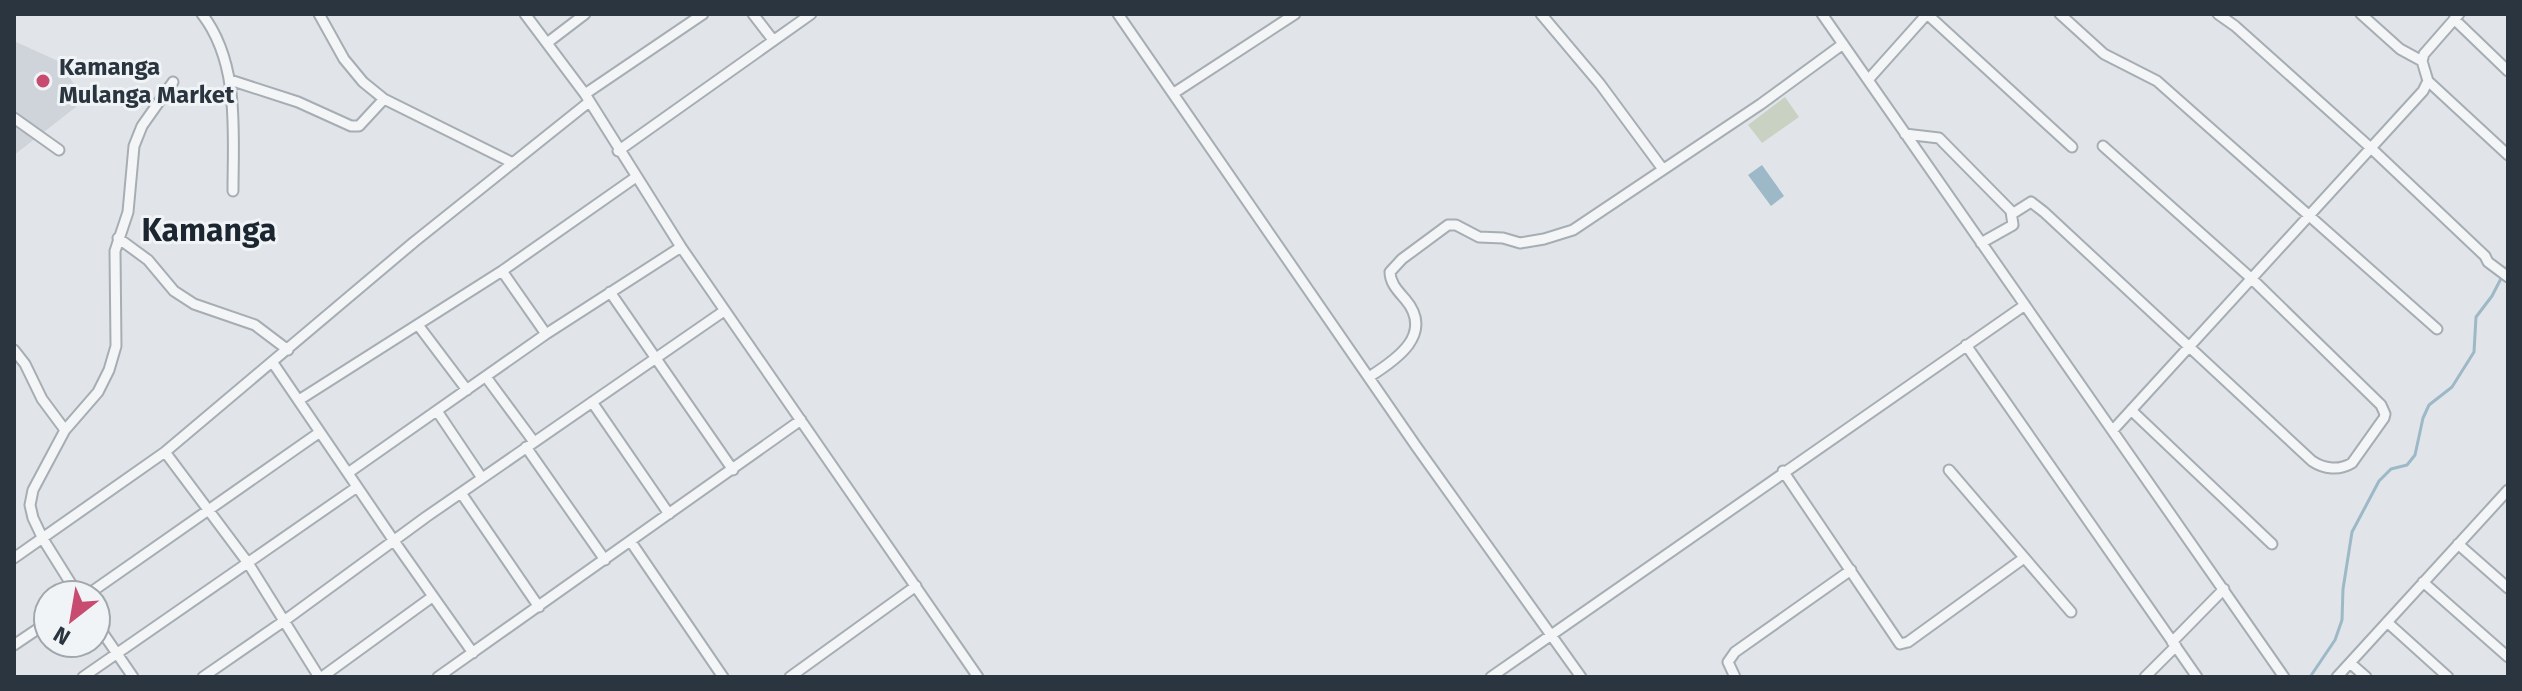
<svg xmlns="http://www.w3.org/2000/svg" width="2522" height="691" font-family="'Fira Sans',sans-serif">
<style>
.built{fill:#cfd4db}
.green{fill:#c9d2c2}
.water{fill:#9db8c7}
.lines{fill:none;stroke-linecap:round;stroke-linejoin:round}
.stream{stroke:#9db8c7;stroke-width:3}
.minor-casing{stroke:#a6adb3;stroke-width:13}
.minor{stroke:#f3f5f7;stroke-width:9}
.poi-dot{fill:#c84c70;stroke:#f0f4f6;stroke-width:3}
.labels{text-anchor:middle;stroke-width:6;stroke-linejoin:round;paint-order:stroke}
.poi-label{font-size:24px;font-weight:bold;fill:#2a353f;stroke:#f0f4f6;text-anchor:start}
.district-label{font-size:32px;font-weight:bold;fill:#1c2630;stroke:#f0f4f6}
</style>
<rect width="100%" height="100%" fill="#e1e5e9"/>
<path class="built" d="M14,41L58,61L85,100L14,155Z"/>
<path class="green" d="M1785,97L1799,117L1762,143L1748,125Z"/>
<path class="water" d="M1762,165L1784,196L1771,206L1748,175Z"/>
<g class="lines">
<path class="stream" d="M2310,677L2335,640L2342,620L2343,589L2352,532L2379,481L2391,469L2407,465L2415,455L2423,418L2429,405L2452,387L2474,352L2476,317L2492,296L2508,265"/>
<g class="minor-casing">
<path id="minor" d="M202,14C240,63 233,132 233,191
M319,14L344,59L363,82L384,99L513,163
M525,14L585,94L681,247L978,677
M753,14L773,40
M1118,14L1416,446L1581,677
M1541,14L1600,84L1662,168
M1822,14L2284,677
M1927,14L2072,147
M2060,14L2104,54L2157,81L2437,329
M2218,14L2235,26L2372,149L2485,256L2488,262L2508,277
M2361,14L2400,49L2422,61
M2459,14L2424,54L2422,61L2428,81L2508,155
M2454,19L2508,71
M547,43L585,14
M230,80L298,102L351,126H359L384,99
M1868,80L1927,14
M1174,93L1295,14
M585,94L703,14
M14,118L59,150
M1905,134L1939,138L2011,211L2013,225L1981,243
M618,151L811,14
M2012,214L2031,202L2044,212L2312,461C2324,469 2339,471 2352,463L2384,418L2385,414L2381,405L2252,279L2103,146
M118,238L148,260L174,291L194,304L255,325L288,350
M502,271L546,334
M610,292L733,470
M418,325L467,390
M1966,345L2197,677
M14,350L25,364L42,399L65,430
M273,363L394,541L473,653
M486,377L534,442
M1369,377C1396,360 1435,334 1405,299C1398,291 1390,283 1390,272L1402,259L1448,225H1456L1479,237L1503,238L1520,243L1544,239L1573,230L1761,104L1843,44
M299,400L502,271L636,177
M592,402L669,514
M2131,410L2272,544
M437,411L482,478
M2113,430L2423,91L2428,81
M526,447L605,560
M165,452L248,563L319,677
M1949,470L2071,612
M1783,471L1900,644L1908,642L2024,558
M348,473L546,334L681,247
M461,493L539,607
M631,542L723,677
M2458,544L2508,588
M14,558L165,452L414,242L589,102
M2423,582L2508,657
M78,595L43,539L33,518L30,505L33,490L65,430L98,392L109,370L116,346L115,251L128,212L134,146L142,126L173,82
M87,595L320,432
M2387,622L2448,677
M96,623L133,677
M2172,642L2224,589
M14,645L48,622
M2350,663L2366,677
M83,677L357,487
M203,677L284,621L426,517L724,311
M322,677L432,597
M438,677L801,420
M790,677L916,586
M1491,677L2025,305
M1735,677L1728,662L1735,652L1851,570
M2145,677L2176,646
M2337,677L2508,490"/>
</g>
<use href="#minor" class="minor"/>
</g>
<circle class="poi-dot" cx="43" cy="81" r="8"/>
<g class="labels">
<g class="poi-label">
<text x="59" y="75">Kamanga<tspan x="59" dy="28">Mulanga Market</tspan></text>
</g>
<g class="district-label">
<text x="209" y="241">Kamanga</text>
</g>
</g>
<rect width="2522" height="691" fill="none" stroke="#2a353f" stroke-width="32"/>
<g transform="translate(72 619) rotate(211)"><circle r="38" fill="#f0f4f6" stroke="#a1a8ad" stroke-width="2"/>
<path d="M0-6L14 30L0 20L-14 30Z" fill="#c84c70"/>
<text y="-12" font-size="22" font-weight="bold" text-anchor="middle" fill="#2a353f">N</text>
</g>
</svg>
